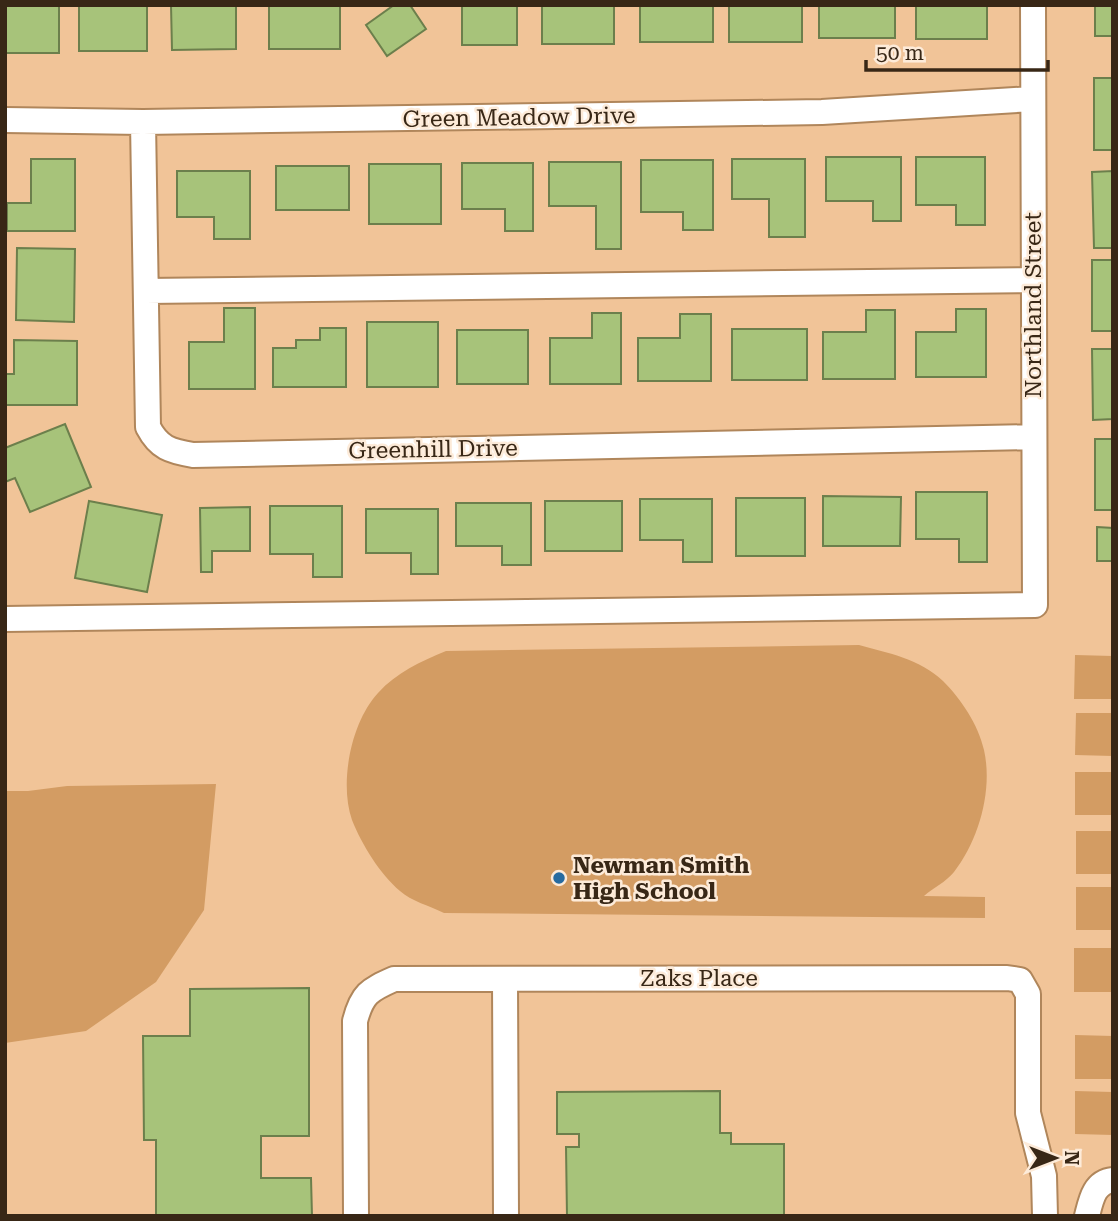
<svg xmlns="http://www.w3.org/2000/svg" width="1118" height="1221" font-family="'Roboto Serif',serif">
<style>
.green{fill:#d39c63}
.building{fill:#a7c37a;stroke:#6c7f4c;stroke-width:2}
.lines{fill:none;stroke-linecap:round;stroke-linejoin:round}
.minor-casing{stroke:#b0865b;stroke-width:28}
.minor{stroke:#fff;stroke-width:24}
.poi-dot{fill:#276ba0;stroke:#fdebd9;stroke-width:2.5}
.labels{text-anchor:middle;stroke-width:5;stroke-linejoin:round;paint-order:stroke}
.street-label{font-size:23px;fill:#382716;stroke:#fdebd9}
.poi-label{font-size:23px;font-weight:bold;fill:#382716;stroke:#fdebd9;text-anchor:start}
</style>
<rect width="100%" height="100%" fill="#f1c498"/>
<path class="green" d="M859,645C888,653 920,659 943,681C961,699 978,724 984,750C993,790 979,840 954,872C946,882 933,888 924,896L985,897V918L444,913C430,906 411,901 400,891C380,874 362,845 352,820C339,783 351,722 378,693C397,672 420,662 446,651Z
M1075,655L1113,656V699H1074Z
M1076,713H1113V756L1075,755Z
M1075,772H1113V815H1075Z
M216,784L204,910L156,982L86,1031L5,1043V791H28L67,786Z
M1076,831H1113V874H1076Z
M1076,887H1113V930H1076Z
M1074,948H1113V992H1074Z
M1075,1035L1113,1036V1079H1075Z
M1075,1091L1113,1092V1135L1075,1134Z"/>
<path class="building" d="M5,5H59V53H5Z
M79,5H147V51H79Z
M171,5H236V49L172,50Z
M269,5H340V49H269Z
M394,5H410L426,29L387,56L366,25Z
M462,5H517V45H462Z
M542,5H614V44H542Z
M640,5H713V42H640Z
M729,5H802V42H729Z
M819,5H895V38H819Z
M916,5H987V39H916Z
M1095,5H1113V36H1095Z
M1094,78H1113V150H1094Z
M826,157H901V221H873V201H826Z
M916,157H985V225H956V205H916Z
M31,159H75V231H7V203H31Z
M732,159H805V237H769V199H732Z
M641,160H713V230H683V212H641Z
M549,162H621V249H596V206H549Z
M462,163H533V231H505V209H462Z
M369,164H441V224H369Z
M276,166H349V210H276Z
M177,171H250V239H214V217H177Z
M1113,171V248H1094L1092,172Z
M17,248L75,249L74,322L16,320Z
M1092,260H1113V331H1092Z
M224,308H255V389H189V342H224Z
M956,309H986V377H916V332H956Z
M866,310H895V379H823V332H866Z
M592,313H621V384H550V338H592Z
M680,314H711V381H638V338H680Z
M367,322H438V387H367Z
M320,328H346V387H273V348H296V340H320Z
M732,329H807V380H732Z
M457,330H528V384H457Z
M14,340L77,341V405H5V374H14Z
M1092,349H1113V419L1093,420Z
M65,424L91,487L30,512L15,478L5,482V448Z
M1095,439H1113V510H1095Z
M916,492H987V562H959V539H916Z
M823,496L901,497L900,546H823Z
M736,498H805V556H736Z
M640,499H712V562H683V540H640Z
M89,501L162,515L147,592L75,578Z
M545,501H622V551H545Z
M456,503H531V565H502V546H456Z
M270,506H342V577H313V554H270Z
M250,507V551H212V572H201L200,508Z
M366,509H438V574H411V553H366Z
M1097,527L1113,528V561H1097Z
M309,988V1136H261V1178H311L312,1216H156V1140H144L143,1036H190V989Z
M720,1091V1133H731V1144H784V1216H567L566,1147H579V1134H557V1092Z"/>
<g class="lines">
<g class="minor-casing">
<path id="minor" d="M5,120L143,122L822,112L1032,99
M143,122L148,427C159,448 170,451 193,455L1034,437
M146,291L1033,280
M5,619L1035,605L1033,5
M505,979L506,1216
M356,1216L355,1021C362,994 369,990 394,979L1007,978L1020,980L1028,994V1113L1044,1176L1045,1216
M1087,1216C1091,1200 1094,1182 1113,1180"/>
</g>
<use href="#minor" class="minor"/>
</g>
<circle class="poi-dot" cx="559" cy="878" r="7"/>
<g class="labels">
<g class="street-label">
<text transform="translate(519 117) rotate(-1)" y="8">Green Meadow Drive</text>
<text transform="translate(1033 305) rotate(-90)" y="8">Northland Street</text>
<text transform="translate(433 449) rotate(-1)" y="8">Greenhill Drive</text>
<text x="699" y="986">Zaks Place</text>
</g>
<g class="poi-label">
<text x="573" y="873">Newman Smith<tspan x="573" dy="26">High School</tspan></text>
</g>
</g>
<rect width="1118" height="1221" fill="none" stroke="#382716" stroke-width="14"/>
<g transform="translate(1055 1158) rotate(90)" stroke="#fdebd9" stroke-width="5" paint-order="stroke">
<path d="M0-5L12 26L0 18L-12 26Z" fill="#382716"/>
<text y="-10" font-size="19" font-weight="bold" text-anchor="middle" fill="#382716">N</text>
</g>
<path d="M866 60v10h182v-10" fill="none" stroke="#382716" stroke-width="3.5"/>
<text x="876" y="60" font-size="21" fill="#382716" stroke="#fdebd9" stroke-width="5" paint-order="stroke">50 m</text>
</svg>
